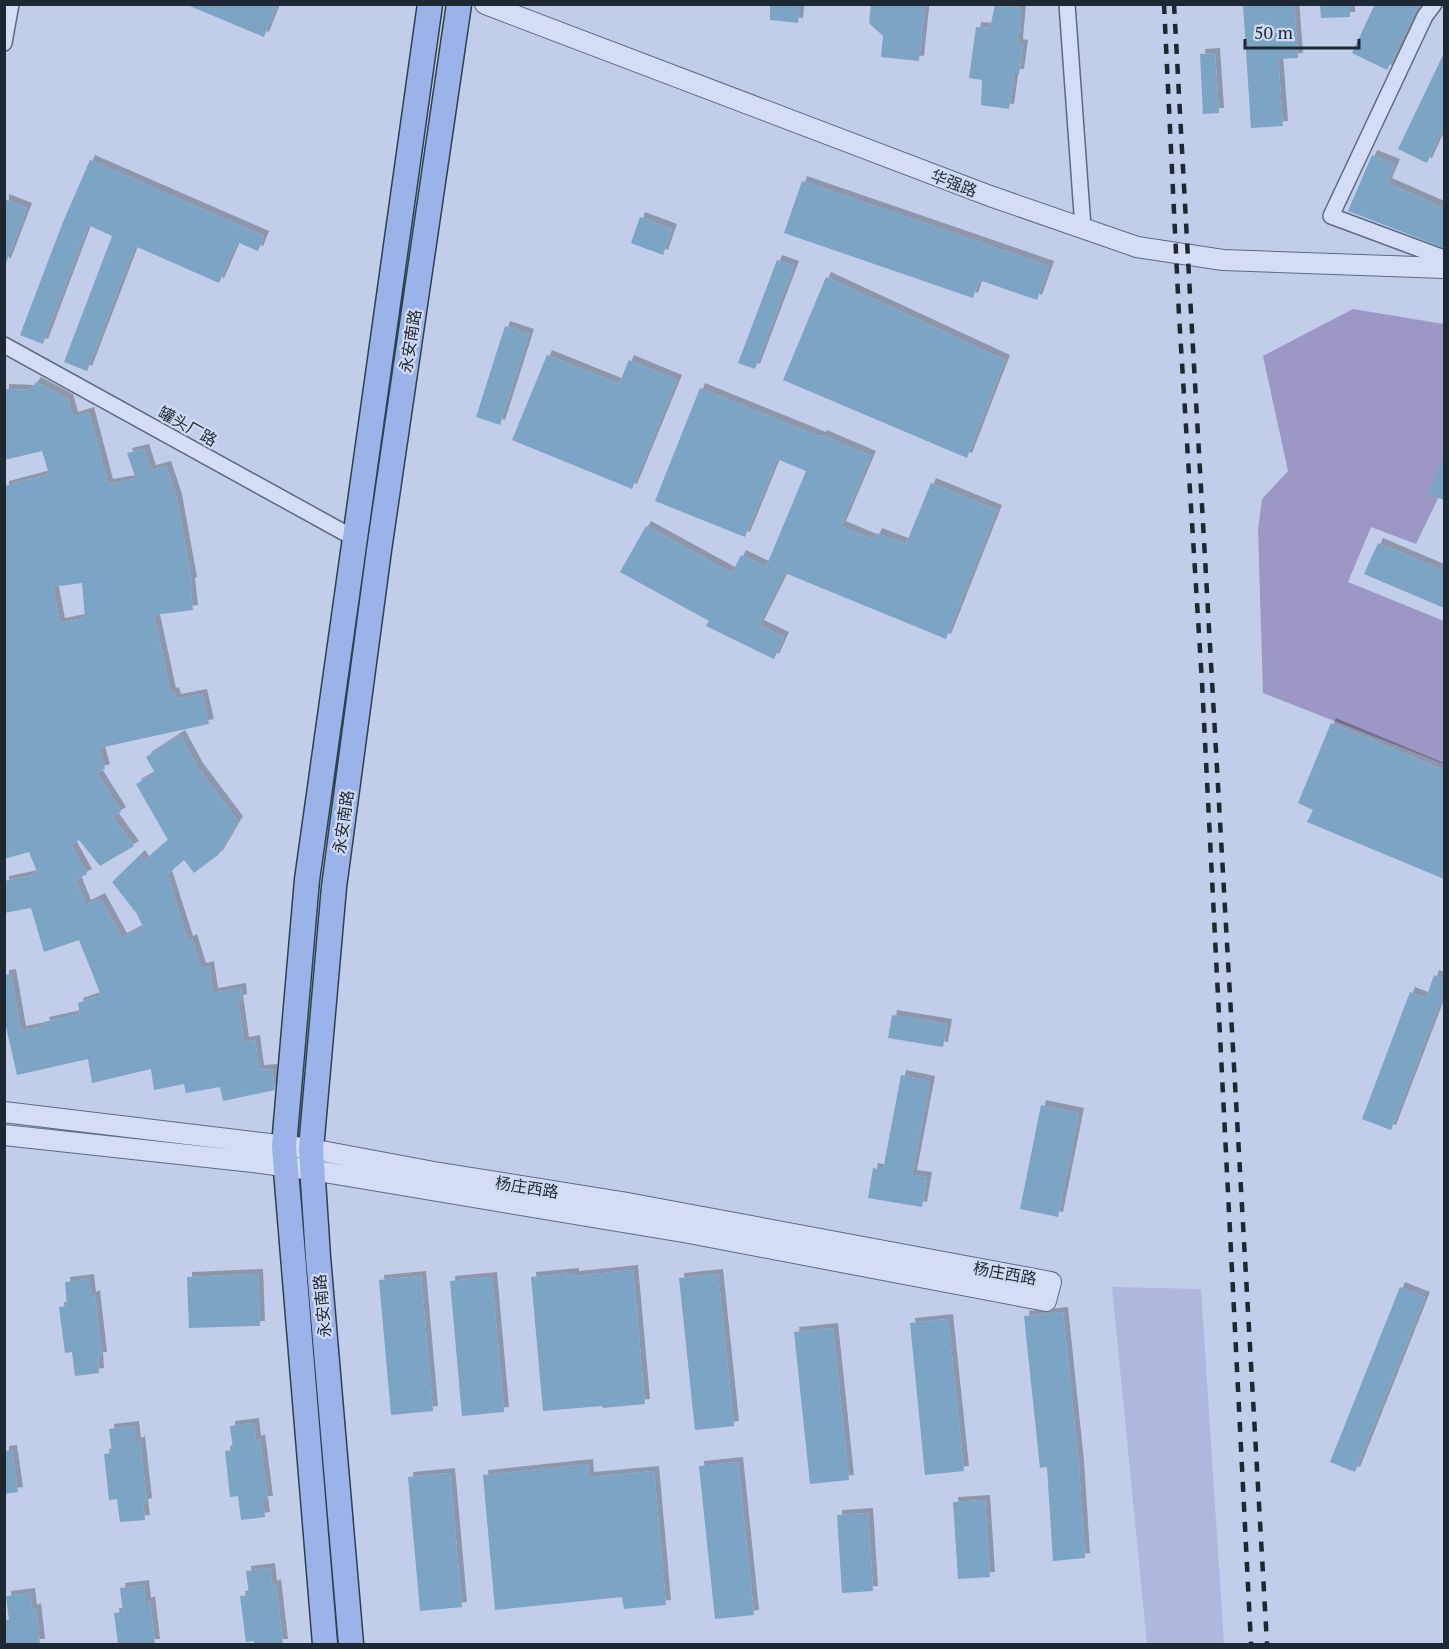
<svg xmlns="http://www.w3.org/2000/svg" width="1449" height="1649" font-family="'PT Serif','Noto Sans SC',serif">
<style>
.farmland{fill:#b0b7de}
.green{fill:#9d97c6}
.building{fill:#7ba4c4;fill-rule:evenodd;filter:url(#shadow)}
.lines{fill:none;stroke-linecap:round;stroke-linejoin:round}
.minor-casing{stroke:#5b6c81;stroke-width:18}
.tertiary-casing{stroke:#5b6c81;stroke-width:22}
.primary-casing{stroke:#2f404f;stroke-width:27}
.minor{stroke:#d4ddf5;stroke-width:15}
.tertiary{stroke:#d4ddf5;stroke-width:20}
.primary{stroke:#9cb3ea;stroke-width:24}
.rail{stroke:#1e2832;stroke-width:4.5;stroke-dasharray:10 10;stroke-linecap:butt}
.labels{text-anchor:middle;stroke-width:4.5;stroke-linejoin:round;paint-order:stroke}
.street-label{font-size:16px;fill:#1e2832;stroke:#d0d9f2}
</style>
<defs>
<filter id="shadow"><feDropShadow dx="5" dy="-5" stdDeviation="0" flood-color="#0004"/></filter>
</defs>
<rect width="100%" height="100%" fill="#c2cde9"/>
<path class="farmland" d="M1112,1287L1201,1289L1224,1644H1147Z"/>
<path class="green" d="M1353,309L1444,324V486L1416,544L1371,527L1348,582L1444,621V764L1263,693L1258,529L1262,499L1288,471L1263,356Z"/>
<path class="building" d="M185,4H277L264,37Z
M770,4H800L798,23L770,20Z
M871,4H925L919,61L881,57L883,36L869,23Z
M1243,4H1294L1298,58L1278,59L1283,126L1251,128Z
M1320,4H1350V17L1321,18Z
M1375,4H1419L1387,70L1352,53Z
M995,5L1021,8L1018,44L1023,45L1019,74H1014L1009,109L981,105L982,80L969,78L976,27L990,28Z
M1215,53L1219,113L1203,114L1200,54Z
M1444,53V126L1427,163L1398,149Z
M1372,155L1395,164L1387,183L1444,208V248L1348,211Z
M90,160L264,236L258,251L237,242L219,283L135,246L87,371L64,362L112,236L88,225L43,344L20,335L63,222Z
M802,181L1049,266L1037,300L979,280L973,298L784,233Z
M4,199L27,208L6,263H4Z
M640,217L672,229L663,255L631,243Z
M777,260L794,266L755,369L738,363Z
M826,277L1005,360L967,458L783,380Z
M505,326L529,334L500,425L476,417Z
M547,355L619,384L629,360L677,380L632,489L512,440Z
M36,382L68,399L73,417L89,412L108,484L136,479L127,453L144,449L151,470L166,466L177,499L192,582L190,583L193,610L154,615L171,693L174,692L176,699L202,694L209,724L99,748L105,769L96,772L121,812L113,817L134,846L100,866L79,840L71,845L87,874L76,880L86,905L100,898L122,938L143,927L137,914L112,882L140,855L144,861L168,840L136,784L155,773L146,757L180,735L198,768L238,821L218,855L194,873L184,860L167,875L188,941L192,939L201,968L209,966L213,993L241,988L242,999L238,1000L244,1042L255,1040L259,1070L272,1069L275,1090L223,1101L220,1087L186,1093L184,1084L154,1090L151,1069L92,1083L88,1059L17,1075L4,1018V975L11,974L21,1031L45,1026L44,1022L80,1014L78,1003L101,995L79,940L44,952L31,908L4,913V881L38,874L29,852L4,859V486L49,474L42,451L4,460V389L30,390ZM82,583L85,618L60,623L53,587Z
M700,388L821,437L822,435L871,456L841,526L874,540L877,533L906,544L931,483L997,510L946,639L785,573L759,625L784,637L774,659L706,626L709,621L620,572L646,526L732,573L741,555L766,567L806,471L777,459L745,537L655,501Z
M1444,455V500L1428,494Z
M1378,543L1444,571V608L1364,574Z
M1331,723L1444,770V879L1307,822L1313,810L1298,803Z
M1434,975L1444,979V1004L1440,1002L1391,1130L1362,1119L1410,992L1426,998Z
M892,1015L947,1024L943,1047L888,1038Z
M901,1075L930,1081L912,1175L927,1177L922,1207L868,1198L873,1168L883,1170Z
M1041,1105L1079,1113L1058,1217L1020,1209Z
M633,1270L645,1404L603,1408L602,1406L543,1411L531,1277L574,1273V1276Z
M258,1274L260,1326L189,1328L187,1277Z
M718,1274L734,1426L695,1430L679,1278Z
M421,1276L433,1411L391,1415L379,1280Z
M492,1277L504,1412L462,1416L450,1281Z
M89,1279L91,1297L95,1295L102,1357H98L99,1373L75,1376L72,1352L65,1353L59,1307L67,1306L65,1282Z
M1400,1287L1425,1297L1355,1472L1330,1462Z
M1063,1312L1079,1466L1085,1558L1053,1561L1047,1467L1040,1468L1024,1316Z
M948,1319L964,1471L925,1475L910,1323Z
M833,1328L849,1480L810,1484L794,1332Z
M254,1423L256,1441L260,1439L268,1501H263L265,1517L241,1520L238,1496L230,1497L225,1451L233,1450L230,1426Z
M134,1426L136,1443L140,1441L147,1503L143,1504L145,1520L120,1522L117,1499L109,1500L104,1454L112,1453L109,1429Z
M12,1450L18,1492L4,1494V1451Z
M738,1462L754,1615L715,1619L699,1466Z
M588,1464L589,1477L654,1471L666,1605L624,1609L622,1597L495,1610L483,1475Z
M450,1473L462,1607L420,1611L408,1477Z
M985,1500L990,1577L958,1579L953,1502Z
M868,1513L873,1591L842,1593L837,1515Z
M270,1568L272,1586L276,1584L283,1644H254V1641L246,1642L240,1596L249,1595L246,1571Z
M144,1585L146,1603L150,1601L155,1644H118L114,1613L123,1612L120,1588Z
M30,1593L32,1610L36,1608L40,1644H4V1620H9L6,1596Z"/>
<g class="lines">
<g class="minor-casing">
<path id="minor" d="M1067,4L1083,228
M1434,4L1425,16L1331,216L1444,258
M4,43L11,4
M4,345L354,538"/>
</g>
<g class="tertiary-casing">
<path id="tertiary" d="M485,4L990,196L1137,247L1223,260L1444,268
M4,1112L311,1149L434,1172L622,1202L1051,1282L1046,1301L689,1233L312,1170L253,1162L4,1135"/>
</g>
<g class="primary-casing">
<path id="primary" d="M325,1644L284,1146L307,880L430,4
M351,1644L318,1257L311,1149L334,887L379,550L459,4"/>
</g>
<use href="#minor" class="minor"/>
<use href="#tertiary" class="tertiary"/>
<use href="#primary" class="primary"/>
<path class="rail" d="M1164,4L1179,315L1202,682L1251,1644
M1174,4L1191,313L1267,1644"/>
</g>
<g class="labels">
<g class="street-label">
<text transform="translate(954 183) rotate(21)" y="6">华强路</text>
<text transform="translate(410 341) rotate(-81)" y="6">永安南路</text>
<text transform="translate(188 426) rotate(29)" y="6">罐头厂路</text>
<text transform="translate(343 822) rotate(-82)" y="6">永安南路</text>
<text transform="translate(527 1187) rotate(9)" y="6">杨庄西路</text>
<text transform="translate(1005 1273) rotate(10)" y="6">杨庄西路</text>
<text transform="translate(322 1306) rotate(-95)" y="6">永安南路</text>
</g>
</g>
<rect width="1449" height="1649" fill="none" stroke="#1e2832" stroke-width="12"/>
<path d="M1245 39v9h114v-9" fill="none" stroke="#1e2832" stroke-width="3"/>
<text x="1254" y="39" font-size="18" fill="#1e2832" stroke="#d0d9f2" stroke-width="4.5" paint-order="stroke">50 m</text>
</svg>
